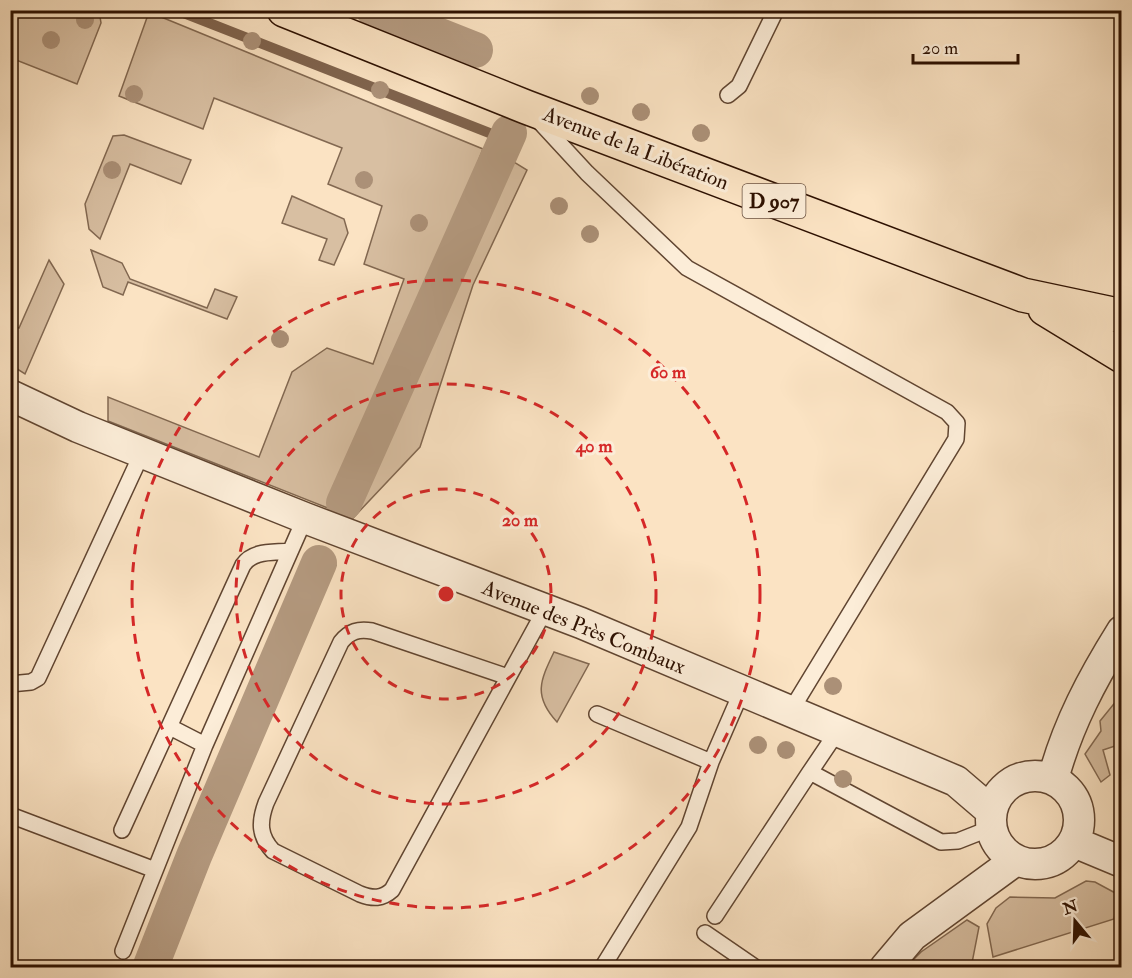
<svg xmlns="http://www.w3.org/2000/svg" width="1132" height="978" font-family="'IM FELL Double Pica',serif">
<style>
.green{fill:#d8bfa2;stroke:#826851;stroke-width:1.5}
.lines{fill:none;stroke-linecap:round;stroke-linejoin:round}
.stream{stroke:#7f634d;stroke-width:10}
.canal{stroke:#b59b81;stroke-width:36}
.service-casing{stroke:#604531;stroke-width:18}
.minor-casing{stroke:#604531;stroke-width:33}
.primary-casing{stroke:#2d1000;stroke-width:36}
.service{stroke:#fcedd8;stroke-width:15}
.minor{stroke:#fcedd8;stroke-width:30}
.primary{stroke:#fbe3c3;stroke-width:33}
.tree{fill:#ab9077}
.ring{fill:none;stroke:#d62828;stroke-width:3;stroke-dasharray:10 8}
.labels{text-anchor:middle;stroke-width:6;stroke-linejoin:round;paint-order:stroke}
.shield{fill:#fcedd8;stroke:#6b5241;stroke-width:1.5}
.shield-label{font-size:20px;font-weight:bold;fill:#2d1000}
.street-label{font-size:21px;fill:#2d1000;stroke:#fcedd8}
.centre{fill:#d62828;stroke:#fcedd8;stroke-width:3}
.ring-label{font-size:18px;text-anchor:middle;font-weight:bold;fill:#d62828;stroke:#fcedd8;stroke-width:6;stroke-linejoin:round;paint-order:stroke}
</style>
<rect width="100%" height="100%" fill="#fbe3c3"/>
<filter id="stains"><feTurbulence type="fractalNoise" baseFrequency=".00333" numOctaves="4"/><feColorMatrix values="0 0 0 0 .2 0 0 0 0 .09 0 0 0 0 .02 0 0 0 .5 -.17"/></filter>
<radialGradient id="worn" r=".72"><stop offset=".6" stop-color="#630" stop-opacity="0"/><stop offset="1" stop-color="#630" stop-opacity=".3"/></radialGradient>
<path class="green" d="M10,11H99L101,23L77,84L11,58Z
M149,12L483,149L412,330L421,335L504,156L527,170L473,285L420,447L353,518L108,421V397L259,457L292,372L327,348L373,364L404,279L364,264L382,206L328,184L342,148L214,98L203,129L119,96Z
M124,135L191,160L181,184L130,164L100,239L89,229L85,204L113,136Z
M292,196L344,219L348,233L334,265L319,260L327,239L282,223Z
M91,250L122,263L130,279L207,308L215,289L237,297L227,319L128,282L123,295L103,287Z
M49,260L64,284L25,374L11,365V325L19,328Z
M311,553L336,565L210,856L184,843Z
M554,652L589,664L557,722C533,696 540,681 554,652Z
M1121,695V744L1103,750L1110,775L1101,782L1085,754L1101,731L1100,721Z
M1086,881L1095,882L1119,895L1114,919L993,957L987,924L996,908L1010,897L1055,898Z
M967,920L979,927L972,963L960,967H906L921,952Z"/>
<g class="lines">
<path class="stream" d="M176,10L492,134L505,145"/>
<path class="canal" d="M374,10L475,50
M344,503L509,133
M150,968L194,856L319,563"/>
<g class="service-casing">
<path id="service" d="M728,95L739,86L776,10
M538,120L587,173L687,268L947,412L957,423L956,439L790,712
M508,677L372,631C358,629 350,631 341,642L266,803C259,822 259,836 273,851L360,894C373,899 382,899 392,890L545,610
M10,684L31,682L38,678L142,453
M597,714L711,762
M170,727L205,745
M837,732L810,772L941,842L958,841L991,828
M10,815L155,870
M122,830L243,565C253,550 273,553 290,551
M715,916L810,772
M705,933L756,968
M123,951L205,745L305,518
M602,968L689,827L711,762L741,693"/>
</g>
<g class="minor-casing">
<path id="minor" d="M10,395L78,427L305,518L581,623L956,781L991,811
M991 820a44 44 0 1 1 88 0a44 44 0 1 1-88 0Z
M1053,779C1068,724 1092,679 1122,631
M1074,842L1122,862
M885,968L912,936L1016,860"/>
</g>
<g class="primary-casing">
<path id="primary" d="M284,10L526,107L1023,295L1122,316
M1045,309L1122,356"/>
</g>
<use href="#service" class="service"/>
<use href="#minor" class="minor"/>
<use href="#primary" class="primary"/>
</g>
<g class="tree">
<circle cx="85" cy="20" r="9"/>
<circle cx="51" cy="40" r="9"/>
<circle cx="252" cy="41" r="9"/>
<circle cx="380" cy="90" r="9"/>
<circle cx="134" cy="94" r="9"/>
<circle cx="590" cy="96" r="9"/>
<circle cx="641" cy="112" r="9"/>
<circle cx="701" cy="133" r="9"/>
<circle cx="112" cy="170" r="9"/>
<circle cx="364" cy="180" r="9"/>
<circle cx="559" cy="206" r="9"/>
<circle cx="419" cy="223" r="9"/>
<circle cx="590" cy="234" r="9"/>
<circle cx="280" cy="339" r="9"/>
<circle cx="833" cy="686" r="9"/>
<circle cx="758" cy="745" r="9"/>
<circle cx="786" cy="750" r="9"/>
<circle cx="843" cy="779" r="9"/>
</g>
<g class="ring">
<circle cx="446" cy="594" r="105"/>
<circle cx="446" cy="594" r="210"/>
<circle cx="446" cy="594" r="314"/>
</g>
<g class="labels">
<rect class="shield" x="742.5" y="184" width="63" height="34" rx="4.5"/>
<g class="shield-label">
<text x="774" y="208">D 907</text>
</g>
<g class="street-label">
<text transform="translate(636 148) rotate(21)" y="7">Avenue de la Libération</text>
<text transform="translate(584 627) rotate(22)" y="7">Avenue des Près Combaux</text>
</g>
</g>
<circle cx="446" cy="594" r="9" class="centre"/>
<g class="ring-label">
<text x="668" y="378">60 m</text>
<text x="594" y="452">40 m</text>
<text x="520" y="526">20 m</text>
</g>
<rect width="1132" height="978" fill="none" stroke="#fbe3c3" stroke-width="36"/>
<rect x="12" y="12" width="1108" height="954" fill="none" stroke="#2d1000" stroke-width="3"/>
<rect x="18" y="18" width="1096" height="942" fill="none" stroke="#2d1000" stroke-width="1.5"/>
<g transform="translate(1075 921) rotate(341)" stroke="#fcedd8" stroke-width="4.5" paint-order="stroke">
<path d="M0-4.5L10 22L0 15L-10 22Z" fill="#2d1000"/>
<text y="-9" font-size="16" font-weight="bold" text-anchor="middle" fill="#2d1000">N</text>
</g>
<path d="M913 54v9h105v-9" fill="none" stroke="#2d1000" stroke-width="3"/>
<text x="922" y="54" font-size="18" fill="#2d1000" stroke="#fcedd8" stroke-width="4.5" paint-order="stroke">20 m</text>
<rect width="100%" height="100%" filter="url(#stains)"/>
<rect width="100%" height="100%" fill="url(#worn)"/>
</svg>
